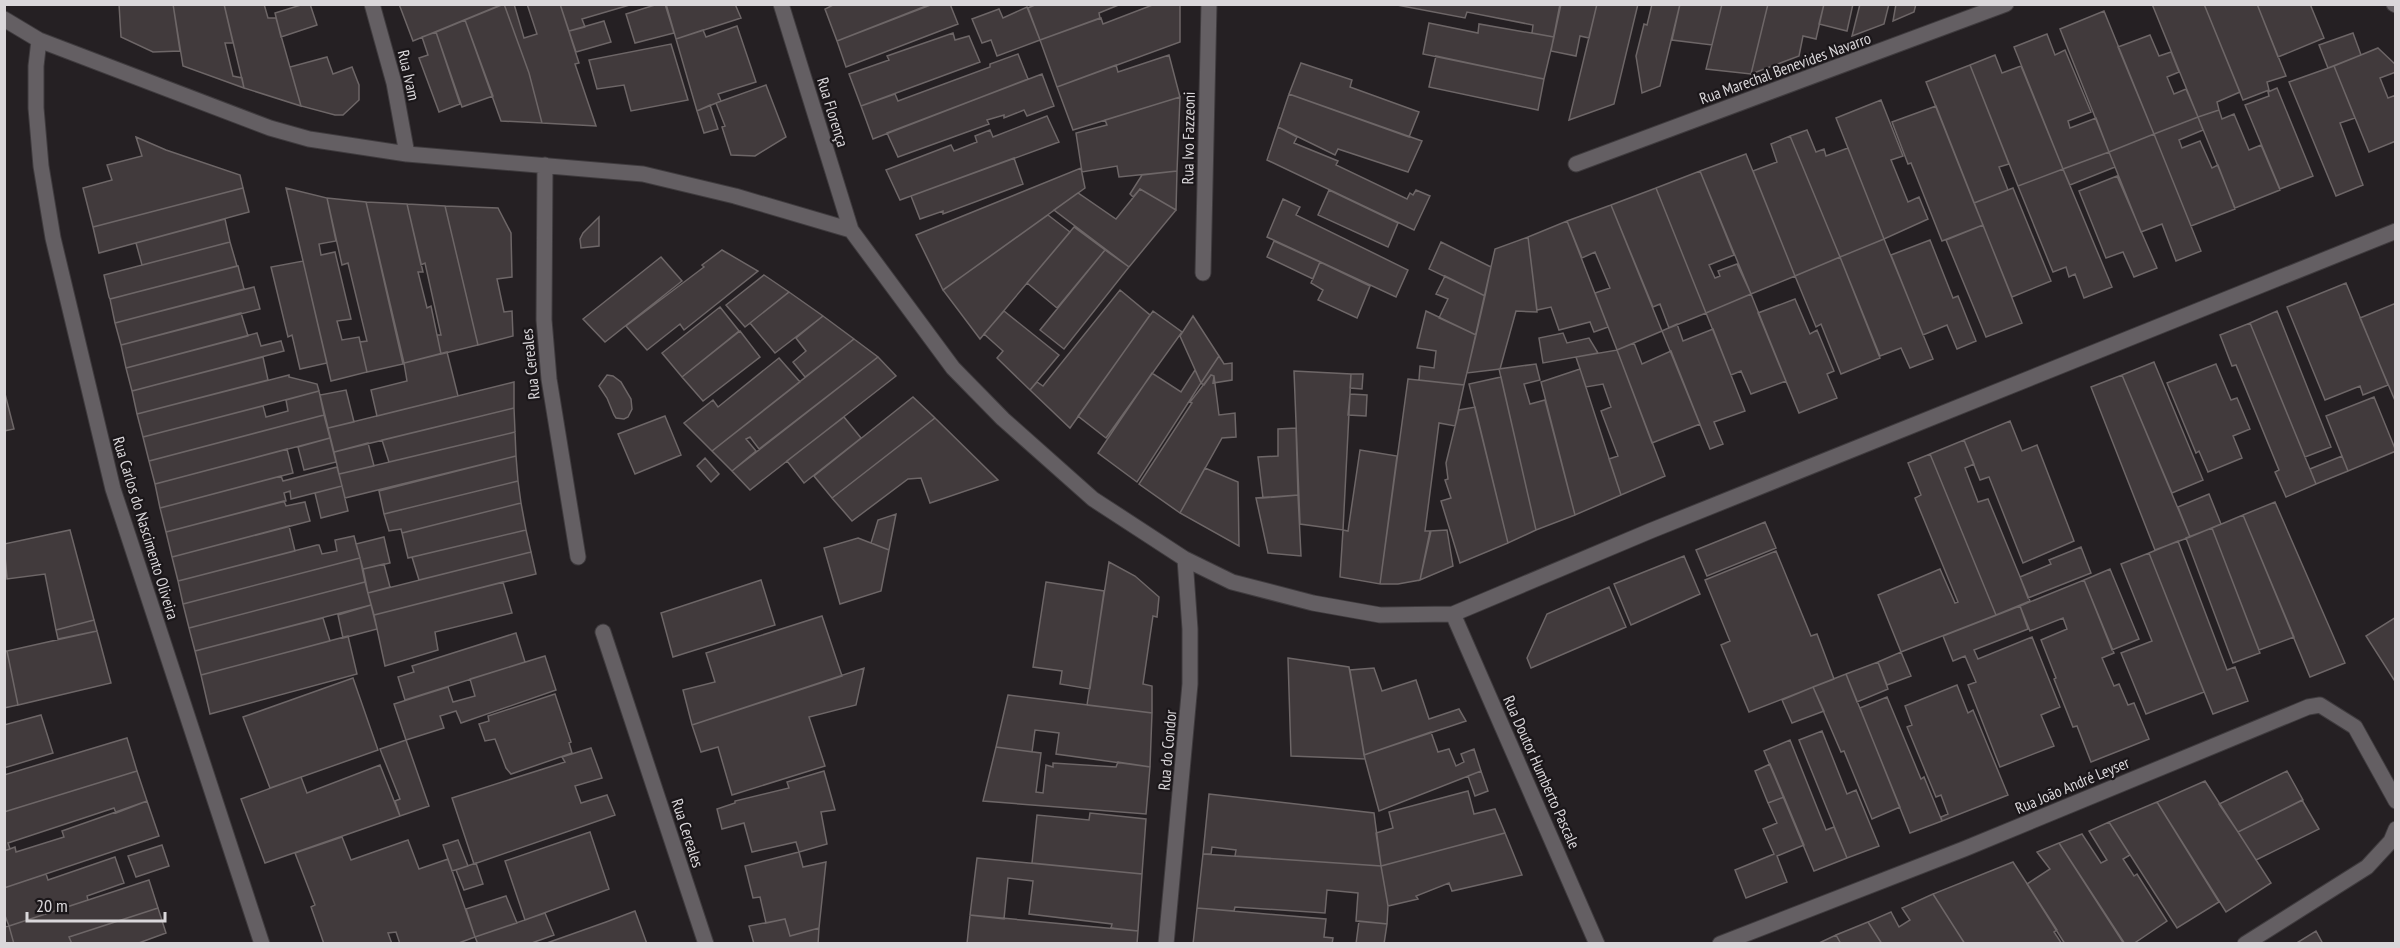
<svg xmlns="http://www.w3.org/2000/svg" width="2400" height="948" font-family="'PT Sans Narrow',sans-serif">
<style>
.building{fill:#413a3c;stroke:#6d6667;stroke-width:1.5}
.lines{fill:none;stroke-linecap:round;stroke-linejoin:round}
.minor-casing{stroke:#3f3b3e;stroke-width:17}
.minor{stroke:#645f63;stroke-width:15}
.labels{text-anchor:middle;stroke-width:4.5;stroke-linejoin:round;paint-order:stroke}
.street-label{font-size:16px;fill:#dad7da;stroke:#1b171a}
</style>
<rect width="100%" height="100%" fill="#252023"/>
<path class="building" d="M119,4H173L180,51L153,52L121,37Z
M173,4H224L233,43H225L233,76L242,78L244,88L183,66Z
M224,4H264L268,18H276L301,106L244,88Z
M304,4H310L317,25L281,37L275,13Z
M399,4H503L413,41Z
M504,4L529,73L542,123L501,121L465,20Z
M504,4H514L524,38L537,34L527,4H560L579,63L575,64L596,126L542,123L529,73Z
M560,4H633L582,19L585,27L569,31Z
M658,4H665L674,33L635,43L626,14Z
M666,4H735L741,18L676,39Z
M835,4H931L837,41L825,9Z
M933,4H950L958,24L846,67L837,41Z
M1037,4H1121L1099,13L1100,18L1040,40L1028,8Z
M1155,4H1180V42L1057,87L1040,40L1101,18L1103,24Z
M1560,4H1597L1589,38L1580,36L1576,56L1551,51Z
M1561,4L1554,37L1532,33L1533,25L1467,12L1465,18L1397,5Z
M1597,4H1638L1614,104L1569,120Z
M1652,4H1680L1660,86L1642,93L1636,56L1644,24L1647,25Z
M1680,4H1722L1712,45L1672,40Z
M1722,4H1768L1751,74L1706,69Z
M1768,4H1824L1816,39L1803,36L1799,56L1751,74Z
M1824,4H1853L1847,31L1819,24Z
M1860,4H1889L1884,24L1852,36Z
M1896,4H1916L1914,12L1893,21Z
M2152,4H2204L2240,92L2217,102L2219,110L2198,117Z
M2204,4H2257L2286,76L2267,82L2269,90L2243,100Z
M2257,4H2310L2324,38L2278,57Z
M1027,7L1040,40L997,56L991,40L982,43L972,19L999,9L1003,18Z
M2104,11L2154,134L2109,152L2060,29Z
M465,20L493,96L462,107L436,32Z
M604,21L611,42L576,52L569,31Z
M1429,23L1478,33L1479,24L1554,37L1544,79L1423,54Z
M737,26L756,82L718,94L721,101L697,111L676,39L703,30L706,37Z
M436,32L460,104L439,112L419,58L428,55L422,37Z
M953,33L955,40L969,36L980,62L861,106L849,74L889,60L887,56Z
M2353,33L2361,55L2328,68L2319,45Z
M2047,34L2055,55L2065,50L2091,112L2068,121L2070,128L2096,118L2109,152L2063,169L2014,47Z
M2150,35L2159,56L2171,52L2179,72L2167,77L2174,94L2186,89L2198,117L2154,134L2118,47Z
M671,44L688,100L631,111L624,85L597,89L589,60Z
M2378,48L2396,65V72L2380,78L2388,98L2396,95V141L2369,152L2334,66Z
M1018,54L1028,79L873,139L861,106L895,94L898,101L990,67V64Z
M1169,55L1180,97L1073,130L1057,87L1116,65L1118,72Z
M1995,55L2002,73L2021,66L2063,169L2018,186L1970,65Z
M1436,56L1544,79L1538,110L1429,87Z
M327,57L333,74L352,67L359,85V100L343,115H335L301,106L290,67Z
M1301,63L1352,80L1350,87L1419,112L1409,137L1289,94Z
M1970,65L2009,164L1999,167L2008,190L1974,203L1926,82Z
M2334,66L2355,118L2340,123L2363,185L2336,196L2289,82Z
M1042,74L1054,106L1027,116L1024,110L1004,118V115L987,120L989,124L898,157L887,133Z
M766,85L786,137L755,156L731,155L722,127L725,126L716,103Z
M2277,88L2313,176L2280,189L2245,105L2269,96L2268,92Z
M1289,94L1422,141L1408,172L1338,149L1335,155L1278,127Z
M1180,97L1177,171L1119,177L1117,166L1082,172L1076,133L1107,125L1105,120Z
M1881,100L1903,156L1891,160L1908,202L1919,197L1928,219L1884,239L1836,118Z
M710,105L718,129L704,133L697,111Z
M1936,106L1983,225L1942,241L1911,163L1908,164L1892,122Z
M2219,110L2222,119L2234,114L2249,150L2261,145L2280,190L2235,208L2198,117Z
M1047,116L1059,142L911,196L900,200L886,170L951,145L954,151L977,142L975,136L990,130L993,137Z
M2198,117L2203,130L2179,140L2182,148L2200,141L2212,168L2218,165L2235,209L2191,226L2154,134Z
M1278,127L1297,137L1294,143L1338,161L1336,165L1407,199L1410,193L1413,195L1416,190L1430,196L1414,230L1267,160Z
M1807,130L1816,152L1824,149L1826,156L1848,148L1884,239L1840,257L1790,136Z
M2154,134L2201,251L2176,261L2162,224L2141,232L2109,152Z
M1790,136L1840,257L1795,276L1753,171L1777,162L1771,144Z
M136,137L166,150L240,175L243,188L93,227L83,188L112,180L107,165L142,156Z
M2109,152L2115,167L2070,185L2063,169Z
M1746,154L1795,276L1751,294L1700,171Z
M1014,158L1023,184L943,214V211L920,219L911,196Z
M1081,168L1085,188L943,290L916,235Z
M2063,169L2112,287L2084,298L2075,274L2069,277L2066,267L2053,272L2018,186Z
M1177,171L1176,210L1140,189L1133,197L1130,194L1142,175Z
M1700,171L1734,255L1709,265L1715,278L1720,276L1718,271L1737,264L1751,294L1706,313L1656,188Z
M2117,176L2157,268L2134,277L2123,252L2106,258L2079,191Z
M243,188L249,212L99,253L93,227Z
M286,188L327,198L336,241L319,244L321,255L335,252L351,319L337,321L342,340L359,337L367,372L331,381Z
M1656,188L1706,313L1669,328L1660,304L1653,307L1611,205Z
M2013,188L2051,281L2012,297L1974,203Z
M1140,189L1176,210L1129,267L1054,210L1078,193L1116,219Z
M1329,190L1398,223L1388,247L1318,215Z
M327,198L366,202L403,364L367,372L360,342L367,341L348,263L342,265Z
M1283,199L1300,207L1296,215L1408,270L1396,297L1267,237Z
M366,202L407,204L423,272H418L427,308L431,306L441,354L404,363Z
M407,204L445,206L478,345L441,354L437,335H441L425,263L421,265Z
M1611,205L1662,331L1617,350L1595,293L1610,288L1595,252L1582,258L1567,221Z
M445,206L498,208L511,233L512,277L497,279L504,312L512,311L513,336L478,345Z
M1048,215L1070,232L980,339L943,290Z
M599,217V246L581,248L580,239L583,233Z
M225,219L230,242L142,265L136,243Z
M1567,221L1608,327L1594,332L1590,322L1559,330L1551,307L1537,310L1528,237Z
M1983,225L2022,323L1986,337L1946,240Z
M1074,227L1105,250L1057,308L1027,283Z
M1528,237L1537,312L1516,311L1500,369L1467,373L1495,249Z
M1884,239L1933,359L1910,368L1901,348L1880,356L1840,257Z
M1930,240L1953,298L1958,296L1976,341L1957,349L1947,325L1923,335L1891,255Z
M1274,241L1320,262L1313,279L1267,257Z
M230,242L237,266L110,299L109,297L104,275Z
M1441,242L1491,267L1485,296L1429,269Z
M722,250L758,271L684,330L680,324L647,350L626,326L704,267L702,265Z
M1105,250L1129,267L1064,349L1040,330Z
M661,257L682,281L605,342L583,319Z
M1840,257L1880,358L1841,374L1821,324L1816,327L1795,276Z
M303,261L327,363L300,369L292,335L288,337L271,267Z
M1320,262L1370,286L1357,318L1318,300L1323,290L1311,283Z
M238,266L244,289L115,323L110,299Z
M764,275L789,292L745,327L726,305Z
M1445,276L1485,296L1476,335L1439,318L1448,299L1436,294Z
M2346,283L2388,385L2363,395L2360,386L2325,400L2287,307Z
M254,287L260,309L121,345L115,323Z
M1120,290L1150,315L1070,428L1030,390L1037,382L1043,386Z
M789,292L823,316L775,353L750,323Z
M1751,294L1786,381L1751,394L1741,371L1731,375L1706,313Z
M1795,299L1810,334L1817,330L1834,371L1827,374L1837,398L1799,413L1758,313Z
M2396,303V403L2360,318Z
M720,307L739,331L682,377L662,353Z
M1004,311L1059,355L1030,390L997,358L1003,351L984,334Z
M1153,311L1182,332L1106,438L1078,416Z
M1426,311L1476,335L1464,385L1419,380L1420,366L1434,368L1436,351L1417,348Z
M2277,311L2331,447L2305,457L2250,323Z
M241,313L248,336L126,368L121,345Z
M823,316L854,339L805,377L793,362L806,351L796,338Z
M1193,316L1219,356L1201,383L1180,336Z
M2250,323L2316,484L2286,497L2275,472L2279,470L2236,365L2232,366L2220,335Z
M1677,324L1683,341L1713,329L1745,411L1714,422L1723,444L1710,449L1662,331Z
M740,331L760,357L703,401L682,377Z
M257,333L261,346L281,341L284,351L132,391L126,368Z
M1563,333L1567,343L1589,338L1598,353L1543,363L1539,338Z
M854,339L878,357L759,449L750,437L746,439L756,451L732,471L712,451Z
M1634,343L1642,364L1671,351L1700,424L1652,443L1617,350Z
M1617,350L1665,476L1621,495L1609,459L1618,456L1601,411L1611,407L1603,384L1586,387L1576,357Z
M447,352L458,396L377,416L371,390L407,381L404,363Z
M1219,356L1224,364L1232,363V380L1213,383L1214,376L1211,375L1204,385L1201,383Z
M263,357L268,380L137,414L132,391Z
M878,357L896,376L750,490L732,471Z
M779,358L800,382L712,451L684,423L713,400L718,407Z
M2154,362L2203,480L2172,493L2122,375Z
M1536,364L1540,380L1524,384L1530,404L1545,400L1575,515L1536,530L1499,369Z
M2216,364L2231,400L2237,398L2250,429L2233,436L2242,458L2208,472L2199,451L2196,453L2167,383Z
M1580,369L1621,495L1575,515L1541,382Z
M1195,370L1201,383L1137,482L1098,453L1152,373L1181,392Z
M1294,371L1351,374L1343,530L1300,524Z
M1351,374H1363L1362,389L1350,388Z
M289,375V377L317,384L319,391L143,437L137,414Z
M607,375L613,376L621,382L631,399L632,409L628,417L624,419L616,418L614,415L607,398L599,386Z
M1211,375L1214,376L1219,415L1235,413L1236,437L1222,438L1180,513L1139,484L1192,403L1189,402L1191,401Z
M2122,375L2190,537L2155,550L2091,387Z
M1501,377L1536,530L1508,543L1469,384Z
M1408,379L1464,385L1455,426L1439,423L1425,531H1431L1420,580L1398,584H1380Z
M514,382V408L334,452L328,428Z
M4,390L14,429L4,431Z
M346,390L354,422L328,428L320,395Z
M319,391L324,415L149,461L143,437L263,406L266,417L288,411L286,400Z
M1350,394L1367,395L1366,416L1348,415Z
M913,397L935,418L832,498L814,476Z
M2374,397L2396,451L2348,471L2326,416Z
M1475,407L1508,543L1460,563L1441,501L1451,498L1445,480L1448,479L1446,463L1459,410Z
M514,408L515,432L389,462L382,440Z
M324,415L330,438L155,484L149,461Z
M665,416L681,455L635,474L618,434Z
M844,417L861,438L804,483L787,461Z
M935,418L998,480L930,503L921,478L908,479L852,521L832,498Z
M2010,421L2022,451L2037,445L2074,541L2023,563L1989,477L1980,480L1964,440Z
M1296,428L1298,495L1263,498L1258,457L1278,456V429Z
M515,432L516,456L345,498L339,474Z
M330,438L336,462L304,470L298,447Z
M1964,440L1974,464L1965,468L1978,502L1988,499L2030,601L1996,615L1930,454Z
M368,443L374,466L339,474L334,452Z
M287,449L293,473L160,508L155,484Z
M1360,450L1397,456L1380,584L1340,577L1343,530L1348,531Z
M1930,454L1996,615L1901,652L1878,595L1940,569L1955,603L1958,602L1915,498L1921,495L1908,463Z
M516,456L518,481L384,514L379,491Z
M2342,456L2348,471L2316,484L2310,469Z
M705,458L719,474L711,482L697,466Z
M337,467L342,486L291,499L290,491L284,493L286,501L166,532L160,508L281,476L283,481Z
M1205,468L1238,482L1239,546L1180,513Z
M518,481L521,503L402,533L401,529L389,531L384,514Z
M342,486L348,511L321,518L315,493Z
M2209,494L2221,524L2190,537L2178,507Z
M1298,495L1301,556L1268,553L1256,498Z
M284,501L286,506L305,502L310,521L172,557L166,532Z
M2275,502L2345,663L2310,677L2243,515Z
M521,503L526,530L408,558L402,533Z
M896,514L889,550L871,543L878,520Z
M2243,515L2294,637L2259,650L2212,528Z
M1765,522L1776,548L1707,576L1696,550Z
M289,526L295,551L178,581L172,557Z
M2212,528L2260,653L2233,663L2186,538Z
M70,530L94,620L56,630L45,574L7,579L4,544Z
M526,530L531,552L419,580L412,557Z
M1447,530L1453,566L1420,580L1430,531Z
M354,536L360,558L183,604L178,581L317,545H319L322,554L337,551L335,540Z
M384,537L390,563L363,569L356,544Z
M858,538L889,550L881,591L840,604L824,548Z
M2178,541L2227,670L2235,667L2248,701L2213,714L2149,553Z
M2081,547L2091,573L2028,598L2020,577L2051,564L2049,560Z
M1776,551L1811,636L1817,634L1834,679L1749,712L1721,645L1730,641L1705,580Z
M531,552L536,574L374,615L368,593Z
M2149,553L2204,692L2146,714L2121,653L2152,641L2121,564Z
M1684,556L1700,594L1631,625L1614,584Z
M360,558L365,582L189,628L183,604Z
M1109,562L1135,576L1159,597L1157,617L1153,616L1143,684L1152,686V713L1087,705Z
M384,564L390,587L368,593L363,569Z
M2110,569L2139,639L2112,650L2084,580Z
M761,580L775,625L673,657L661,613Z
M2084,580L2114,653L2102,658L2114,686L2119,684L2128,705L2134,703L2149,739L2091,762L2077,726L2073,727L2054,679L2056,678L2041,640L2067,629L2063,618L2030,631L2020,606Z
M365,582L371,605L195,651L189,628Z
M503,582L512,613L435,632L438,650L385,666L374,615Z
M1046,582L1104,591L1090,689L1060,684L1062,671L1033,667Z
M1609,587L1626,627L1531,668L1527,658L1547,614Z
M371,605L377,629L343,638L338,615Z
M2020,606L2028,629L1974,650L1978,659L2032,637L2060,707L2041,715L2054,746L2000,767L1968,685L1976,682L1965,656L1953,661L1943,636Z
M822,616L842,676L692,725L683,690L715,682L706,653Z
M2396,617V683L2366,636Z
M323,618L330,641L201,675L195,651Z
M94,620L97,631L58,639L56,630Z
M97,631L111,683L18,705L7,651Z
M516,633L525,662L405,700L398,677L414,672L412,666Z
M348,636L357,674L210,714L201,675Z
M4,651H7L18,705L4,708Z
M1901,652L1911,676L1887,685L1878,662Z
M545,656L556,690L461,723L456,711L440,716L444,728L406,740L394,704L448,687L453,702L475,696L470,679Z
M1288,658L1349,667L1365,759L1291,756Z
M1878,662L1888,689L1857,702L1846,674Z
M864,668L856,705L809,717L825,766L732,795L718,747L701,752L692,725Z
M1374,668L1382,691L1416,680L1429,719L1459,709L1466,721L1364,755L1350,670Z
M1846,674L1900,807L1872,819L1844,751L1841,752L1813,687Z
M353,678L378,750L270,788L243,717Z
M1957,685L1968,713L1973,710L2008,795L1942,821L1941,817L1948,814L1941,795L1936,797L1907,727L1912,725L1905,706Z
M1813,687L1824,711L1792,723L1782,700Z
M555,694L571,742L569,743L572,753L511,774L506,768L495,739L485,741L479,724L489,721L488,716Z
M1008,695L1152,713L1150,767L1056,754L1059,733L1035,730L1032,752L996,747Z
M1887,697L1921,779L1924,777L1942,821L1910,833L1860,708Z
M41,715L53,753L4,768V725Z
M1822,731L1847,794L1856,790L1879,846L1847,858L1799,740Z
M1431,732L1438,752L1449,749L1456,766L1464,762L1461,754L1474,749L1481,771L1379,811L1364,755Z
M127,738L137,771L4,812V775Z
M406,740L429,806L400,816L395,801L400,799L380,749Z
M1790,740L1826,830L1834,827L1847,858L1814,871L1764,751Z
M996,747L1041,753L1036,792L1043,793L1046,765L1053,767V763L1116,767L1118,762L1150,767L1146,814L983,801Z
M591,748L602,778L575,786L581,803L607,795L615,815L474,864L452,798L565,762L562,757Z
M1770,764L1784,797L1768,803L1755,771Z
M380,765L400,816L265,863L241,799L301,777L307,793Z
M137,771L147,801L116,813L114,808L8,843L10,849L4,851V812Z
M824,771L835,810L821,812L827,844L799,852L796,842L752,852L744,823L722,829L717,809L735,803V801L789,788L787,782Z
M1481,771L1488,791L1475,796L1468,776Z
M2287,771L2303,800L2238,832L2219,804Z
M2205,781L2271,883L2226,912L2157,802Z
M1468,791L1474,814L1495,809L1505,833L1381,866L1376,833L1393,828L1389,812Z
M1209,794L1374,813L1381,866L1235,856L1236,850L1212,847L1211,854H1203Z
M1784,797L1804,845L1777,856L1787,882L1746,898L1735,870L1774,854L1763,829L1777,823L1768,803Z
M2302,800L2319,829L2256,860L2238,832Z
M147,801L159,836L4,888V851L15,847L16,852L64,837L62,831Z
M2157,802L2219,902L2177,928L2109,822Z
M1090,813L1146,819L1142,874L1032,863L1037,815L1089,820Z
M2109,822L2130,855L2123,859L2134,876L2137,874L2167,921L2133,944H2124L2059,843L2082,834L2101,863L2107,860L2089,831Z
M590,832L609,889L525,920L505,861Z
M1505,833L1522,875L1452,891L1449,883L1416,896L1418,899L1388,906L1381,866Z
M342,837L351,860L408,840L419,869L448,859L475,937L456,944H400L396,932L388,933L392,944H324L311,907L315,905L295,853Z
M458,840L468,866L452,871L443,845Z
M2059,843L2125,944H2065L2027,884L2050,869L2037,852Z
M162,845L169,866L136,877L128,856Z
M799,852L803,867L826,862L819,928L790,936L785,919L766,923L760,897L753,898L745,866Z
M1203,854L1381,866L1388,906L1387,924L1356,921L1358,893L1327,890L1325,913L1235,907L1234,911L1197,908Z
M115,857L124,883L87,896L88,900L9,926L4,913V888L46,874L48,880Z
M977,858L1142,874L1138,931L1111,928L1112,924L1029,914L1033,881L1008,878L1004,919L970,915Z
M2013,862L2057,930L2054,932L2062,944H1965L1933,894Z
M476,863L483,884L464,890L456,870Z
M149,880L158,908L69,937L72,944H14L9,926Z
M1933,894L1965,944H1882L1868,922L1891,912L1899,927L1910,920L1902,908Z
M506,896L517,923L475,937L466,909Z
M158,908L166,933L136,944H72L69,937Z
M1197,908L1326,919L1324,937L1333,938L1332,944H1193Z
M635,911L647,944H544L606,922Z
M545,913L554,935L529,944H478L475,937Z
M970,915L1138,931L1137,944H967Z
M785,919L790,936L819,928L818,944H754L749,926Z
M1359,921L1387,924L1384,944H1356Z
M1868,922L1882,944H1841L1836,935Z
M9,926L14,944H4V927Z
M2316,931L2323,944H2295Z
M1836,935L1841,944H1817Z"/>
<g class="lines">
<g class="minor-casing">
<path id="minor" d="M372,4L394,83L407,154
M781,4L851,230
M2394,4L2396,5
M4,19L39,40L270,128L309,139L407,154L643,174L735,196L851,230L953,368L1003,419L1093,499L1185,559L1232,582L1313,603L1380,615L1453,614L1650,531L2396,231
M39,40L36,66V108L41,166L53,238L113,489L262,944
M1576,164L2006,4
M545,165L544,320L549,379L578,557
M1203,273L1209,4
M1453,614L1597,944
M603,632L706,944
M1166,944L1190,684V629L1185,559
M1720,944L1964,849L2308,707L2320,705L2355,727L2396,801
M2245,944L2367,867L2391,841L2396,829"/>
</g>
<use href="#minor" class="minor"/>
</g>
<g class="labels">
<g class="street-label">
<text transform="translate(1785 68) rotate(-20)" y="6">Rua Marechal Benevides Navarro</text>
<text transform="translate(409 75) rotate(77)" y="6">Rua Ivam</text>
<text transform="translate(833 112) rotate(73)" y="6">Rua Florença</text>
<text transform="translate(1188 138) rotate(-89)" y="6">Rua Ivo Fazzeoni</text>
<text transform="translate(530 364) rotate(-96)" y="6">Rua Cereales</text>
<text transform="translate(146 528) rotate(73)" y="6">Rua Carlos do Nascimento Oliveira</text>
<text transform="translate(1167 750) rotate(-85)" y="6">Rua do Condor</text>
<text transform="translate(1542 772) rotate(66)" y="6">Rua Doutor Humberto Pascale</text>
<text transform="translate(2072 785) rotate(-23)" y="6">Rua João André Leyser</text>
<text transform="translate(688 833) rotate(72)" y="6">Rua Cereales</text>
</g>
</g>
<rect width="2400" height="948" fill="none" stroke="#dad7da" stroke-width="12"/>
<path d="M27 912v9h138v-9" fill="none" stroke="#dad7da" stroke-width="3"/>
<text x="36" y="912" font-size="18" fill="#dad7da" stroke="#1b171a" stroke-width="4.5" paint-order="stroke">20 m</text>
</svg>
